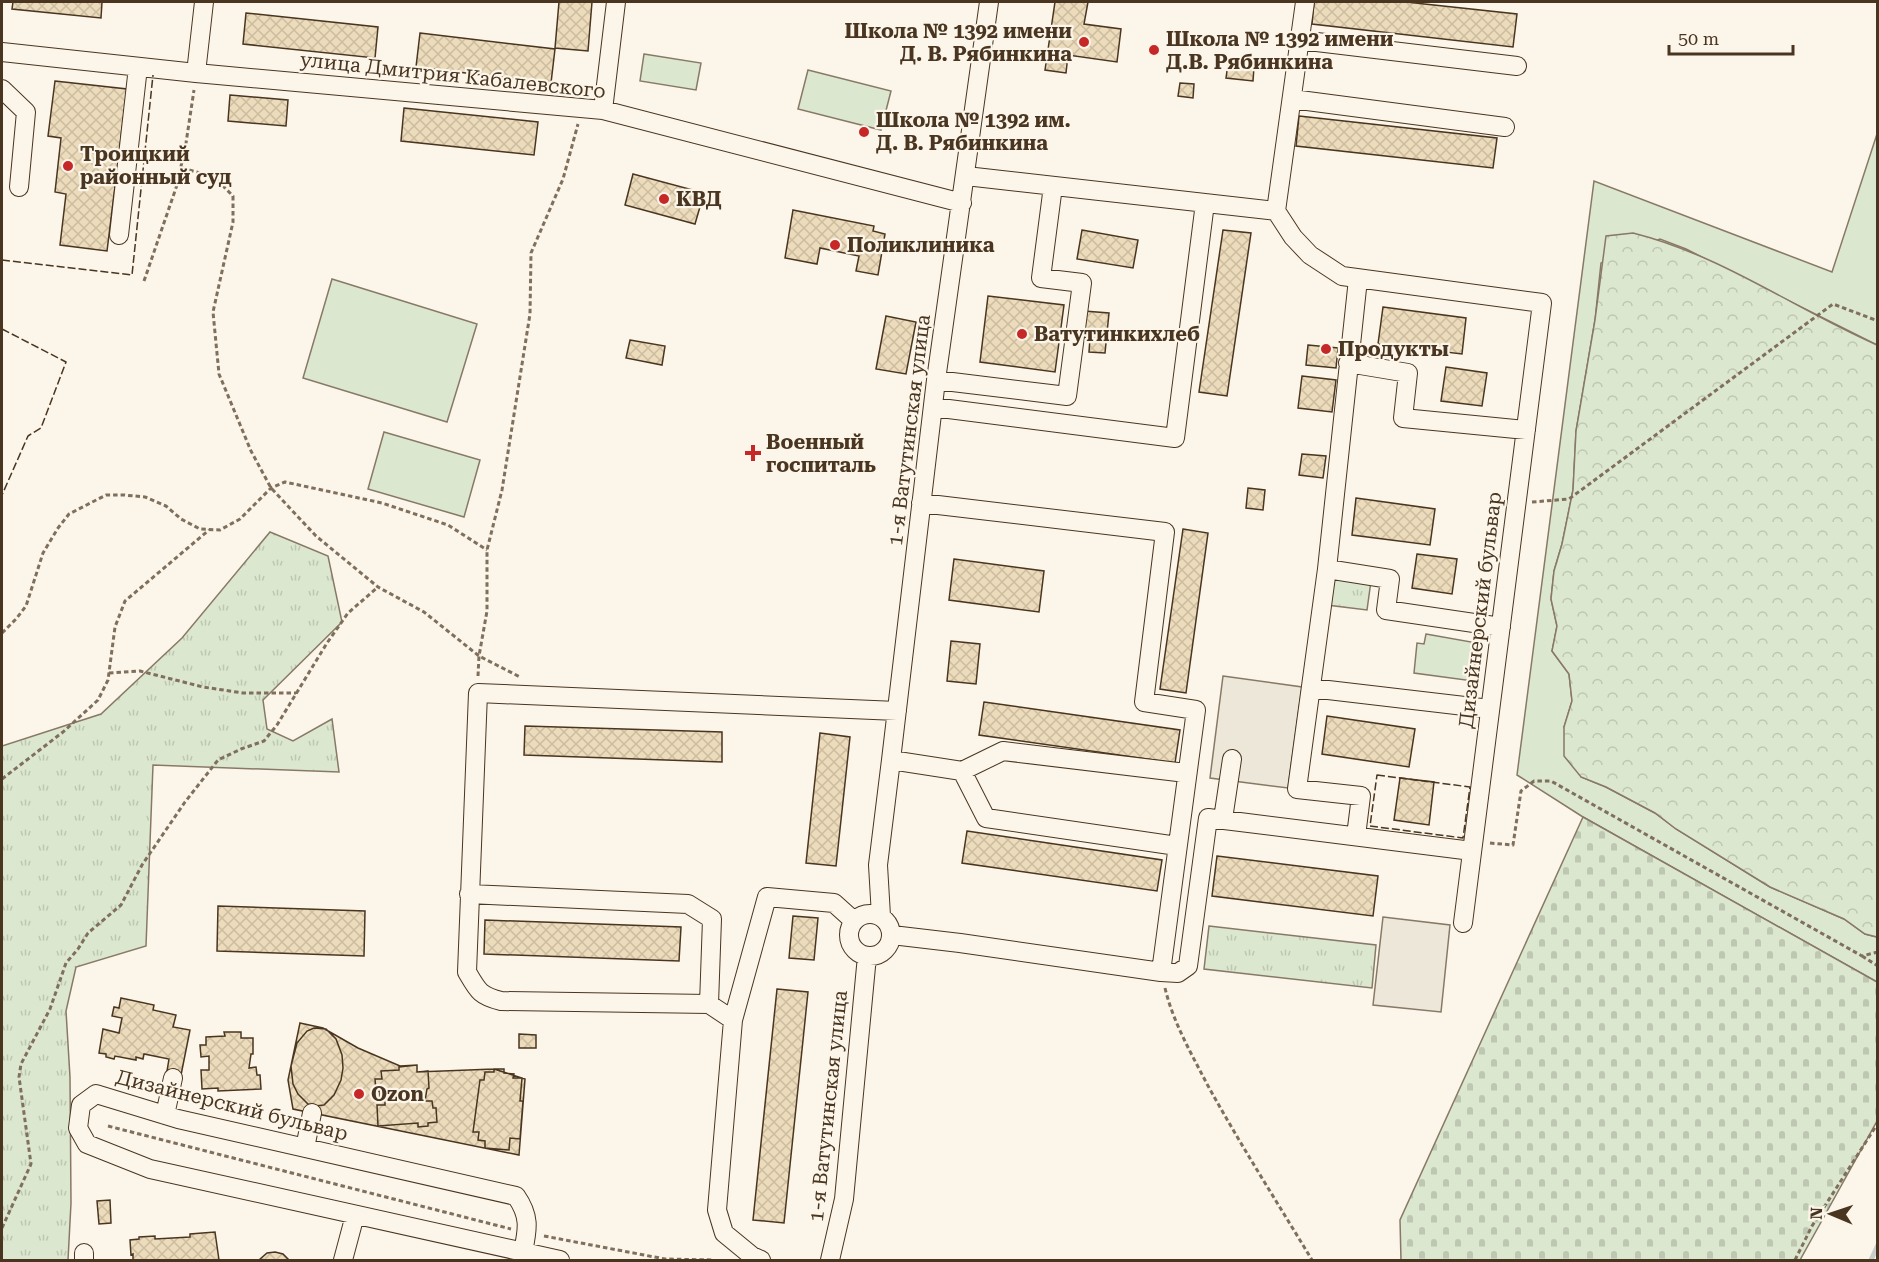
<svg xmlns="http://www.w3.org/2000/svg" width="1879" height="1262" font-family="'Roboto Serif',serif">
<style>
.grass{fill:#dce7d0;stroke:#887966;stroke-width:1.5}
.forest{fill:url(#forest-crowns);stroke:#887966;stroke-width:1.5}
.cemetery{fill:url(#cemetery-stones);stroke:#887966;stroke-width:1.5}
.park{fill:url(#park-tufts);stroke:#887966;stroke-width:1.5}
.parking{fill:#ede7d9;stroke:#887966;stroke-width:1.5}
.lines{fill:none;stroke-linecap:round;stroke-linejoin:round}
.stream{stroke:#c9cecd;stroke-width:5}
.building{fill:url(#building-cross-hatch);stroke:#4a3520;stroke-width:1.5}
.minor-casing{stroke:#4a3520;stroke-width:20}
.path{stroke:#7f6f5c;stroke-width:3;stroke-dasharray:4.5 3;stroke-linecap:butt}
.minor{stroke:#fbf6e9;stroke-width:18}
.fence{stroke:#4a3520;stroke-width:1.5;stroke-dasharray:8 3;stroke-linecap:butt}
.poi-dot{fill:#c62828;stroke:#fbf6e9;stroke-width:2}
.labels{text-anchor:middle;stroke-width:4.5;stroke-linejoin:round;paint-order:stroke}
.poi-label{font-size:20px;font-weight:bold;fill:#4a3520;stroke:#fbf6e9;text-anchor:start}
.street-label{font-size:20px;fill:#4a3520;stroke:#fbf6e9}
</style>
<defs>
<pattern id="forest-crowns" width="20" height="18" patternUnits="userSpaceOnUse" patternTransform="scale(1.5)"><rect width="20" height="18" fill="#dce7d0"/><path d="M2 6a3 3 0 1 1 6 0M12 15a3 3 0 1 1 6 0" fill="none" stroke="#bec7b2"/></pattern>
<pattern id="cemetery-stones" width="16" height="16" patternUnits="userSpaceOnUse" patternTransform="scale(1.5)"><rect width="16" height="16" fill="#dce7d0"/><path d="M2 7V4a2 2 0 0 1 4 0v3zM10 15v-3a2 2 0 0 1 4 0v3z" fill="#bec7b2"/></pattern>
<pattern id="park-tufts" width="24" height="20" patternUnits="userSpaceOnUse" patternTransform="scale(1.5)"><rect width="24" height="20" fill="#dce7d0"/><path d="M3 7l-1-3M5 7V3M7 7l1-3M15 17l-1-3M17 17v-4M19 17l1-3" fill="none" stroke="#bec7b2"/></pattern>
<pattern id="building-cross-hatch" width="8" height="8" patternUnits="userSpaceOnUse" patternTransform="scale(1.5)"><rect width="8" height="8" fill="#ecdcbc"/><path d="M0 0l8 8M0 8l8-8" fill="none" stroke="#ccbda1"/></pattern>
</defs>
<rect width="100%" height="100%" fill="#fbf6e9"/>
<path class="grass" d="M644,54L701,63L696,90L640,81Z
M808,70L891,91L881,130L798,109Z
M1877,134V345L1686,249L1660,239L1601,263L1595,320L1576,431L1573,490L1562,544L1554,571L1551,599L1557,626L1552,651L1569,674L1572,701L1564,727L1581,777L1606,787L1655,813L1676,829L1770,887L1844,919L1865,934L1877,937V982L1583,817L1517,775L1594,181L1832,272Z
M332,279L477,324L447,422L303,378Z
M384,432L480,460L464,517L368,489Z
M1426,634L1477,643L1473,681L1414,673L1417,643L1424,644Z"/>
<path class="forest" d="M1633,233C1721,255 1795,309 1877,345V937L1865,934L1844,919L1770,887L1676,829L1655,813L1606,787L1581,777L1564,756V727L1572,701L1569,674L1552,651L1557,626L1551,599L1554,571L1562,544L1573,490L1576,431L1595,320L1606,236Z"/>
<path class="cemetery" d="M1583,817L1877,982V1121L1800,1260H1401L1400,1220Z"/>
<path class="park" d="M270,532L328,556L342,622L263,700L267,729L293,741L332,719L339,772L153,765L146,946L76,967L66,1011L70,1077L71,1203L68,1260H2V746L101,714L182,638Z
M1332,575L1371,581L1367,610L1327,605Z
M1209,926L1376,945L1372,988L1204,969Z"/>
<path class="parking" d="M1223,676L1302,687L1288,788L1210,778Z
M1383,917L1450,925L1441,1012L1373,1005Z"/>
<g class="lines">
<path class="stream" d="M1871,1260L1878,1245"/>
</g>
<path class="building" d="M13,2H102L101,18L12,9Z
M559,2H592L588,51L555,48Z
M1055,2H1088L1084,24L1121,29L1117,62L1068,55L1066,73L1045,70Z
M1314,2H1406L1517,14L1513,47L1312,24Z
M246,13L378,27L375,58L243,44Z
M420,33L555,49L551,83L416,67Z
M1228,64L1254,67L1253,81L1226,78Z
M55,81L127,89L107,251L60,245L66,194L55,192L61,138L48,136Z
M1180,83L1194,84L1193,98L1178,96Z
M230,95L288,100L286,126L228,121Z
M404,108L538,122L534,155L401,141Z
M1299,116L1497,138L1493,168L1296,146Z
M633,174L704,193L695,224L625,205Z
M793,210L874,226L873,231L885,234L878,275L856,271L859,256L820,248L817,264L785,258Z
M1082,230L1138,240L1133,268L1077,259Z
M1223,230L1251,233L1227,396L1199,392Z
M988,296L1064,305L1055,372L980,362Z
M1383,307L1466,318L1462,354L1378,344Z
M1084,311L1109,313L1105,353L1089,352L1090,338L1082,337Z
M886,316L916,322L906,374L876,369Z
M630,340L665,346L662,365L626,358Z
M1308,345L1338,348L1336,368L1306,365Z
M1446,367L1487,373L1482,406L1441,401Z
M1302,376L1336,380L1332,412L1298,408Z
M1302,454L1326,456L1323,478L1299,475Z
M1248,488L1265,490L1263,510L1246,508Z
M1356,498L1435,509L1430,545L1352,535Z
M1183,529L1208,533L1186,693L1160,689Z
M1417,554L1457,559L1452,594L1412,588Z
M954,559L1044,571L1039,612L949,600Z
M951,641L980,644L976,684L947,681Z
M984,702L1180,730L1175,763L979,735Z
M1327,716L1415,729L1409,767L1322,754Z
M525,726L722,732V762L524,755Z
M820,733L850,737L836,866L806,863Z
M1400,778L1434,782L1429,825L1394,820Z
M967,831L1162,860L1157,891L962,863Z
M1217,856L1378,876L1373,916L1212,896Z
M218,906L365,911L364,956L217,951Z
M793,916L818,918L814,960L789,958Z
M485,920L681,927L679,961L484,954Z
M777,989L808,992L784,1223L753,1220Z
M121,998L154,1005L153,1010L176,1015L173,1027L190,1030L180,1080L166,1077L169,1059L144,1054L143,1059L136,1057V1060L115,1056L114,1059L106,1057V1054L99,1053L103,1029L119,1033L122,1018L112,1016L114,1007L119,1008Z
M300,1023L323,1028L358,1048L400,1066L417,1065V1072L494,1069L525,1079L519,1155L293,1109L288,1080Z
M314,1028L326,1029L336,1039L342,1055L343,1068L341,1080L334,1095L324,1105L315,1106L308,1104L298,1094L293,1084L291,1066L297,1043L307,1031Z
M224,1032H241V1038H253V1054H251L249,1068L256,1067L257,1075H260L261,1089L218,1091V1088L202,1089L201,1070H209V1056L201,1057L200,1045H206V1037L225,1036Z
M519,1034L536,1035V1048H519Z
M417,1065V1072L428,1071L429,1088L427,1089L425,1101H432L433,1108H436L437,1122L428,1123V1126L418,1127V1123L378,1126L377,1105H385V1097L380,1098V1091L376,1092L375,1079H382L381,1071L399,1070V1067Z
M494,1069H504V1073L514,1074L513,1078H522L520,1101H523L520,1139L510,1138L509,1150L485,1148V1141L478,1140L479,1132H473L480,1080H484L485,1072H494Z
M110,1200L111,1223L99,1224L97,1201Z
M215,1232L219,1260H133V1254L131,1255L130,1240L139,1239V1237L155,1236V1239L190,1237V1234Z
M275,1252L283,1254L289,1260H259L267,1253Z"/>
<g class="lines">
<g class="minor-casing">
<path id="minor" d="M1300,40L1517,66
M2,52L196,73L603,110L962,203
M196,73L204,2
M2,89L26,112L19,187
M1292,99L1505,127
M603,110L616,2
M966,176L1276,211L1293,237L1310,255L1342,276L1542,303L1463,923
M1276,211L1305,2
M119,235L138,67
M1348,363L1408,373L1403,418L1526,430
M936,380L1067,396L1082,283L1041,278L1053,186
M933,407L1175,438L1205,203
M921,503L1165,532L1144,702L1196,710L1161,972
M1327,569L1390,579L1386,610L1501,627
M1311,688L1490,709
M891,760L962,771
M1223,819L1232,759
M1356,836L1361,796L1297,789L1327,569L1358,279
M1177,846L986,818L962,771L1003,751L1186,773
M469,894L688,904L712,919L709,1004
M849 935a21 21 0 1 1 42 0a21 21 0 1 1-42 0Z
M881,916L878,865L891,760L936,380L989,2
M892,935L960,943L1161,972L1178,973L1188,966L1208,818L1472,851
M733,1020L709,1004L501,1001C480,996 478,991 467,972L478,693L897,711
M165,1115L173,1078
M305,1148L312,1113
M523,1252C528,1228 530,1216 516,1196L178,1119L96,1094L81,1105L78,1128L87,1144L150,1169L560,1260
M84,1260V1253
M343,1260L355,1215
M761,1260L752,1256L724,1233L717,1210L733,1020L767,897L834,903L854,921
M830,1260L844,1199L867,956"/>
</g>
<path class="path" d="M182,168L214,177L233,196V222L213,312L219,374L251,451L271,488L316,536L378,587L424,612L479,656L520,677
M144,281L177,185L186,143L194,90
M1532,502L1569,499L1833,304L1878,321
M2,633L16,619L26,606L43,553L58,528L69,514L106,495H124L145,497L166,506L181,519L200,529L220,530L240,519L271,488L285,482L382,503L448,525L487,550
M109,673L140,671L203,687L243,693H296
M478,676L479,656L487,611V550L502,490L530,314L531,253L563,179L578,124
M2,779L63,732L98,700L108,680L115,627L125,601L209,530
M1490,843L1513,845L1521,791L1534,781H1551L1862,956L1878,952
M1862,956L1878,966
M1165,988C1173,1022 1191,1053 1207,1084C1240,1144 1277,1202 1312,1260
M108,1126L511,1229
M2,1228L31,1164L19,1077L21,1064L50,1009L66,963L78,949L88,933L121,905L142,865L185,802L218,760L241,749L264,741L277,725L327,643L348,613L378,587
M544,1236L665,1259L714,1260
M1795,1260L1812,1226L1878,1123"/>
<use href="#minor" class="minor"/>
<path class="fence" d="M2,260L132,275L153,75
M2,329L66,362L41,428L28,436L2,495
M1377,775L1470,787L1463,838L1370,826Z"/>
</g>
<g class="poi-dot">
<circle cx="1084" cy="42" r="6"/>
<circle cx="1154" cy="50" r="6"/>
<circle cx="864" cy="132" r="6"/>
<circle cx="68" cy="166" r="6"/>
<circle cx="664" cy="199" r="6"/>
<circle cx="835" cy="245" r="6"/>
<circle cx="1022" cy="334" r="6"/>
<circle cx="1326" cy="349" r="6"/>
<path d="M750 444h6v6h6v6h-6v6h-6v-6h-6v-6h6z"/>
<circle cx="359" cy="1094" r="6"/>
</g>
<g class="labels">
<g class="poi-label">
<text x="1072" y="38" text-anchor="end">Школа № 1392 имени<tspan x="1072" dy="23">Д. В. Рябинкина</tspan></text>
<text x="1166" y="46">Школа № 1392 имени<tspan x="1166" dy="23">Д.В. Рябинкина</tspan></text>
<text x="876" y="127">Школа № 1392 им.<tspan x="876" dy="23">Д. В. Рябинкина</tspan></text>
<text x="80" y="161">Троицкий<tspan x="80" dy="23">районный суд</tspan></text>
<text x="676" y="206">КВД</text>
<text x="847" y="252">Поликлиника</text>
<text x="1034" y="341">Ватутинкихлеб</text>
<text x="1338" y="356">Продукты</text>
<text x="766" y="449">Военный<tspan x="766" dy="23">госпиталь</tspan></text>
<text x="371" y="1101">Ozon</text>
</g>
<g class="street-label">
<text transform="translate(453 75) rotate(6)" y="7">улица Дмитрия Кабалевского</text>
<text transform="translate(909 430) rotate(-83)" y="7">1-я Ватутинская улица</text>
<text transform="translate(1480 610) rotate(-83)" y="7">Дизайнерский бульвар</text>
<text transform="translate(232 1105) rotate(14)" y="7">Дизайнерский бульвар</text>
<text transform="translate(828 1106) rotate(-84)" y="7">1-я Ватутинская улица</text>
</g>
</g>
<rect width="1879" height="1262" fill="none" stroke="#4a3520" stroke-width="6"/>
<g transform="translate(1831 1214) rotate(272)" stroke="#fbf6e9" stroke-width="4.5" paint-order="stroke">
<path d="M0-4.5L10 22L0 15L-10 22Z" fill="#4a3520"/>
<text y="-9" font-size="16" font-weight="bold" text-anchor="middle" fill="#4a3520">N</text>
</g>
<path d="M1669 45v9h124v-9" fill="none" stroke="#4a3520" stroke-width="3"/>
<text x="1678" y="45" font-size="18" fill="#4a3520" stroke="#fbf6e9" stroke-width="4.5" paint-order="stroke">50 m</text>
</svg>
